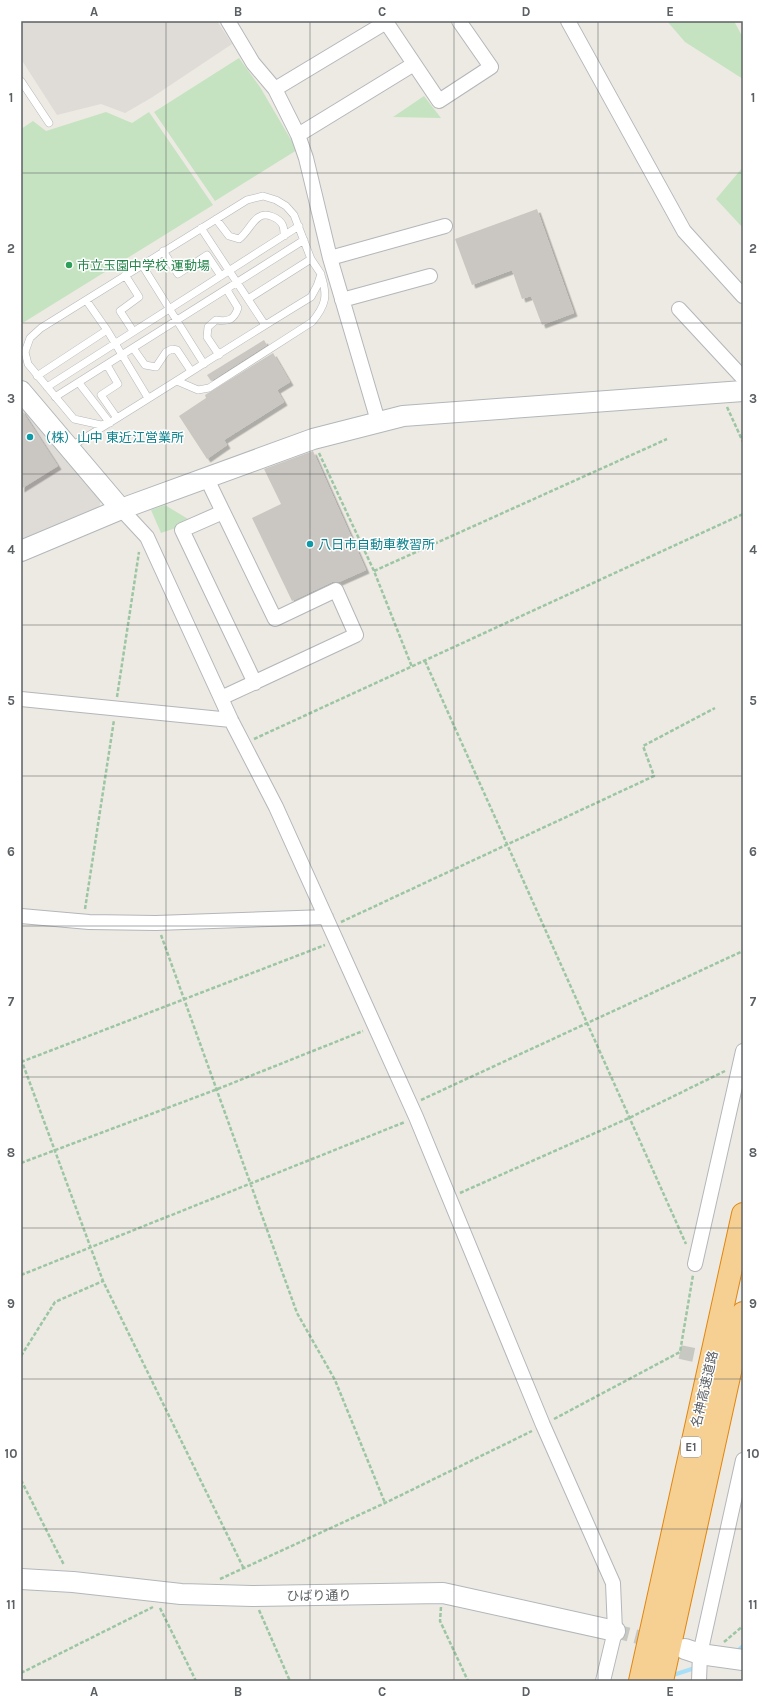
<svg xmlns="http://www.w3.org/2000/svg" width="764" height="1702" font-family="Karla,'Noto Sans JP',sans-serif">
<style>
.industrial{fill:#dfdcd8}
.green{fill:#c5e3c1}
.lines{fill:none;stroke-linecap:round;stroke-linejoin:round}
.stream{stroke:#a7dff9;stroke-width:4}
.building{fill:#cac7c2;filter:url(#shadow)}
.street-tunnel{stroke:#c8c8c3;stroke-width:14;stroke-dasharray:14 7;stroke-linecap:butt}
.lane-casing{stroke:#b4b6ba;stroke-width:8}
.street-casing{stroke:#b4b6ba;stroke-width:16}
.secondary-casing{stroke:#b2b7ba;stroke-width:22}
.highway-casing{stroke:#e1860f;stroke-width:24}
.path{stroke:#9cc6a3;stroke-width:2.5;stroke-dasharray:4 2;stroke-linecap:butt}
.lane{stroke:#fff;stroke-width:7}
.street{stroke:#fff;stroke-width:14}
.secondary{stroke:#fff;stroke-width:20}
.highway{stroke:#f6d092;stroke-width:22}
.grid{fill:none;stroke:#5b6063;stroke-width:1;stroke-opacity:0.55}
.leisure-dot{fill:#2e9e5b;stroke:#fff;stroke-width:1.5}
.culture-dot{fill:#0f9aa8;stroke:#fff;stroke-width:1.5}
.labels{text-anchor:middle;stroke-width:3;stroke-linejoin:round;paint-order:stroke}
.shield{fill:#fff;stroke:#8c9092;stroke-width:1}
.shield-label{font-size:12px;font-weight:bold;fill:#5b6063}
.leisure-label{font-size:13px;fill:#27864d;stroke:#fff;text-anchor:start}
.culture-label{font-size:13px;fill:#0d838f;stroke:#fff;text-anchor:start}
.street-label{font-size:13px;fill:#5b6063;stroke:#fff}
.neatline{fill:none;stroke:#5b6063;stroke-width:1.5}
.grid-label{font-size:13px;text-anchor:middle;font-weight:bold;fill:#5b6063}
</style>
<defs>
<filter id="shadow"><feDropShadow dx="3.5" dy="3.5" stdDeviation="0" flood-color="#0004"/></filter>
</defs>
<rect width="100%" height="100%" fill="#edeae3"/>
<path class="industrial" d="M21,21H217L232,44L151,98L125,113L101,104L57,115L21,59Z
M21,405L101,499L99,509L21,539Z"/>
<path class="green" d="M667,21H734L741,34H743V79L685,42Z
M239,58L260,87L297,150L215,201L154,112Z
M424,96L441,118L393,117Z
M106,112L132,123L149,112L213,205L21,324V129L33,121L46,131Z
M743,167V228L716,199Z
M165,505L193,522L161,533L151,510Z"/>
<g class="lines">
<path class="stream" d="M736,1652L743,1646
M670,1676L698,1667"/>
</g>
<path class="building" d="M537,209L574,313L542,325L531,296L522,299L512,270L472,285L455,239Z
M264,340L267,345L211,381L207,375Z
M273,353L290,382L277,390L284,402L224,440L227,445L207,459L179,416L206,398L205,395Z
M21,409L58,466L21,489Z
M313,451L366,570L339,582H332L292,601L252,518L281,504L264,469Z"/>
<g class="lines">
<path class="street-tunnel" d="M680,1352L743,1365
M615,1631L657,1642"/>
<g class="lane-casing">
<path id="lane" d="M21,81L49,123
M216,219L229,236L239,239C248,232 251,222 259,217C266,212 280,218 283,226C284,229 284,233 284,236
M201,228L265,325
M163,251L178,274L207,255L221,276
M142,265L204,364
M125,275L139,297L120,311L133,331
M248,299L311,259
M86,300L107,330L148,398
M133,348L145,365L156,367L166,352L172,349L177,350L191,371
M219,355L207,337L208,327L216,320C228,322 234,320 238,308L227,290
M107,365L118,384L101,395L117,418
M37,376L107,330
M177,381L198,390L209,388L312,322C326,305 328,296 321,275
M79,383L110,423
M47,387L299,226
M55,397L304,240
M70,447C151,398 230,346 311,297L317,286L321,274L311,259L294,215L286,206L276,200L263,196L247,200L41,328L30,338L25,352L28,364L74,419L101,425L110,423"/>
</g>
<g class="street-casing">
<path id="street" d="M228,21L253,63L275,89L298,135L306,158L330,258L378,421
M568,21L684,231L743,296
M386,22L439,101L491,67L459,21
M275,89L388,21
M298,135L414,64
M330,258L445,226
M342,300L430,276
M679,309L743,378
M207,479L275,619L336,590L356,635L221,698
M121,509L147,537L231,720L276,807L416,1117L543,1425L613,1583L615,1631L603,1681
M223,512L182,530L255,683
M21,699L231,720
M21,916L89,922L156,923L326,917
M695,1264L743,1051
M699,1681L700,1654L743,1460"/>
</g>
<g class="secondary-casing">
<path id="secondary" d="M21,391L121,509
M21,551L121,509L313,439L403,416L743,391
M21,1579L73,1582L181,1594L252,1596L443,1593L615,1631
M685,1649L700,1654L743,1660"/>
</g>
<g class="highway-casing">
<path id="highway" d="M640,1681L743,1214
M662,1681L743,1313"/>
</g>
<path class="path" d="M727,407L743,442
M319,453L374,571L412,667
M374,571L667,439
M425,661L686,1244
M117,697L139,552
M254,739L743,514
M85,909L114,720
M341,922L654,776L643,746L715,708
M161,935L297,1313L335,1380L385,1503
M21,1059L103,1281L244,1569
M21,1062L325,945
M421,1100L743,951
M21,1163L215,1090L363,1031
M460,1193L629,1118L725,1071
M21,1275L405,1122
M21,1356L55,1302L103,1281
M554,1419L680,1352L693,1275
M21,1480L64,1565
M220,1579L385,1503L532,1431
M441,1607L440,1621L468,1681
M160,1608L196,1681
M259,1610L290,1681
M724,1642L743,1626
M21,1673L153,1607"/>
<use href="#lane" class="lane"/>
<use href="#street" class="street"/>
<use href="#secondary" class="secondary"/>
<use href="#highway" class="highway"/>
</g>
<path class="grid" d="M166,21V1681M310,21V1681M454,21V1681M598,21V1681M21,173H743M21,323H743M21,474H743M21,625H743M21,776H743M21,926H743M21,1077H743M21,1228H743M21,1379H743M21,1529H743"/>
<circle class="leisure-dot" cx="69" cy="265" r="4"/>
<g class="culture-dot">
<circle cx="30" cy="437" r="4"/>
<circle cx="310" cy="544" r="4"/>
</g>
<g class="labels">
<rect class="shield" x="681" y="1437" width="20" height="20" rx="3"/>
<g class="shield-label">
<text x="691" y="1451">E1</text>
</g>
<g class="leisure-label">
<text x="77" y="270">市立玉園中学校 運動場</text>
</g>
<g class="culture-label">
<text x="38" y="442">（株）山中 東近江営業所</text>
<text x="318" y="549">八日市自動車教習所</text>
</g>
<g class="street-label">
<text transform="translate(704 1389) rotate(-77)" y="5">名神高速道路</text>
<text transform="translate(319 1595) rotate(-1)" y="5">ひばり通り</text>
</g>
</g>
<rect width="764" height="1702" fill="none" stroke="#ffffff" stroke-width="44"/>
<rect x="22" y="22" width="720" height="1658" class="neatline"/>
<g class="grid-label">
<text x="94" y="16">A</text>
<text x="238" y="16">B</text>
<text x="382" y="16">C</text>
<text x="526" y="16">D</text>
<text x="670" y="16">E</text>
<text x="11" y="102">1</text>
<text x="753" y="102">1</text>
<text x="11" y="253">2</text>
<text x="753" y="253">2</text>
<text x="11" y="403">3</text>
<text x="753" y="403">3</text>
<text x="11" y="554">4</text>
<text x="753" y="554">4</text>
<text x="11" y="705">5</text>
<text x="753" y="705">5</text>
<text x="11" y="856">6</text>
<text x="753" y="856">6</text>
<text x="11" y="1006">7</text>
<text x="753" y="1006">7</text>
<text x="11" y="1157">8</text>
<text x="753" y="1157">8</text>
<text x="11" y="1308">9</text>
<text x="753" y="1308">9</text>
<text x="11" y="1458">10</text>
<text x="753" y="1458">10</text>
<text x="11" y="1609">11</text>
<text x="753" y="1609">11</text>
<text x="94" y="1696">A</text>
<text x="238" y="1696">B</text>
<text x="382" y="1696">C</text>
<text x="526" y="1696">D</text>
<text x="670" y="1696">E</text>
</g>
</svg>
